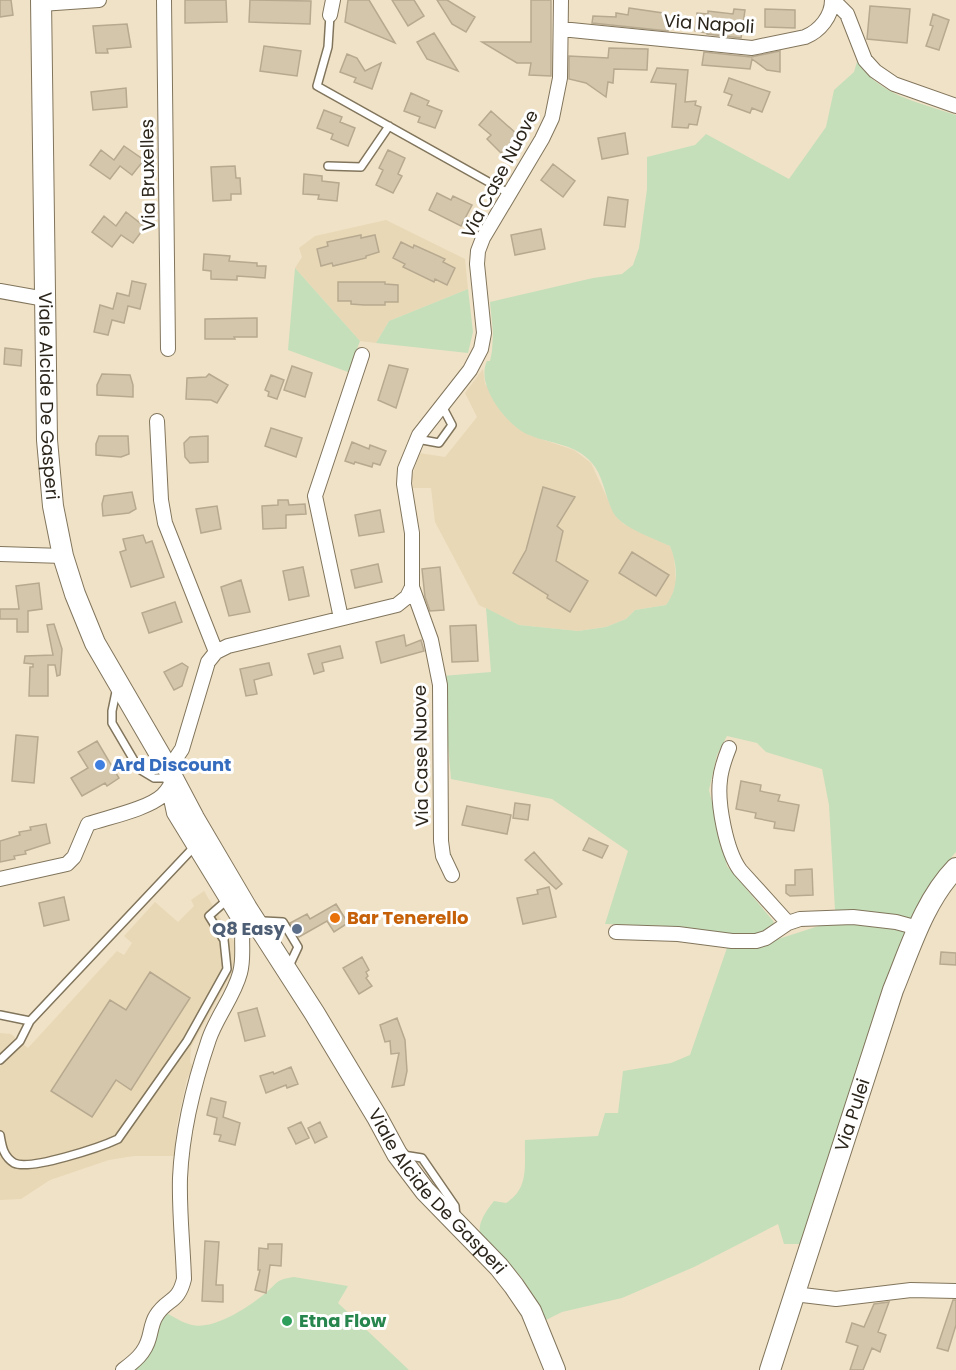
<svg xmlns="http://www.w3.org/2000/svg" width="956" height="1370" font-family="Poppins,sans-serif">
<style>
.built{fill:#e9d8b6}
.green{fill:#c5dfbb}
.building{fill:#d4c6ab;stroke:#b6a98f;stroke-width:1.5}
.lines{fill:none;stroke-linecap:round;stroke-linejoin:round}
.service-casing{stroke:#81755c;stroke-width:10}
.minor-casing{stroke:#81755c;stroke-width:16}
.secondary-casing{stroke:#81755c;stroke-width:22}
.service{stroke:#fff;stroke-width:7}
.minor{stroke:#fff;stroke-width:14}
.secondary{stroke:#fff;stroke-width:20}
.shop-dot{fill:#3f7fe0;stroke:#fff;stroke-width:2}
.food-dot{fill:#e8710a;stroke:#fff;stroke-width:2}
.service-dot{fill:#5c6f8a;stroke:#fff;stroke-width:2}
.leisure-dot{fill:#2e9e5b;stroke:#fff;stroke-width:2}
.labels{text-anchor:middle;stroke-width:6;stroke-linejoin:round;paint-order:stroke}
.street-label{font-size:18px;fill:#2b251b;stroke:#fff}
.shop-label{font-size:18px;font-weight:bold;fill:#366cbe;stroke:#fff;text-anchor:start}
.food-label{font-size:18px;font-weight:bold;fill:#c56008;stroke:#fff;text-anchor:start}
.service-label{font-size:18px;font-weight:bold;fill:#4e5e75;stroke:#fff;text-anchor:end}
.leisure-label{font-size:18px;font-weight:bold;fill:#27864d;stroke:#fff;text-anchor:start}
</style>
<rect width="100%" height="100%" fill="#f0e2c7"/>
<path class="built" d="M386,220L465,259L468,289L389,321L376,343L360,341L295,268L302,257L299,248L315,236Z
M483,369L485,384L529,435L574,450L591,463L615,515L624,524L670,546L674,556L676,583L672,597L666,605L635,610L626,619L606,627L578,631L519,625L479,605L435,522L431,488H413L412,477L419,453L445,457L477,417L465,393Z
M204,891L235,943L234,969L191,1047L190,1062L193,1067L187,1079L177,1124L175,1144L178,1156H134L109,1160L50,1180L21,1199L0,1200V1033L11,1034L28,1048L117,951L124,955L132,943L124,936L155,902L178,922L194,906L191,900Z"/>
<path class="green" d="M857,62C881,96 918,102 956,115V852L936,875L912,919L875,912L835,910L829,805L822,769L766,752L757,743L727,736L717,755L709,790L727,866L774,922L769,931C740,939 710,931 680,927C656,925 630,925 605,924L628,851L552,799L451,779L442,676L491,672L486,608L519,625L578,631L606,627L626,619L635,610L666,605C679,589 678,565 670,546C655,539 623,528 614,514C605,498 604,477 592,463C575,443 550,444 529,435C507,426 475,385 487,361H490L492,351L493,333L490,302L593,278L622,274L633,265L639,248L647,189V157L695,145L706,134L789,179L826,127L834,90L854,72Z
M295,268L360,341L348,372L288,350Z
M468,289L473,332L468,353L376,343L389,321Z
M879,923L896,927L905,933L803,1244H784L778,1224L694,1267L622,1298L562,1312L546,1320C537,1304 528,1284 516,1271C490,1244 462,1240 494,1201L506,1203C530,1188 524,1165 525,1140L598,1136L605,1113H618L623,1071L671,1063L690,1055L728,945H760L825,924Z
M294,1277L348,1286L338,1303L409,1370H129L166,1313C174,1317 183,1323 192,1325C215,1330 250,1306 267,1292C279,1281 276,1280 294,1277Z"/>
<path class="building" d="M0,0H11L13,15L0,17Z
M185,0H226L227,22L185,23Z
M250,0L311,1L310,24L249,22Z
M348,0H369L395,43L345,22Z
M392,0H414L424,16L408,26Z
M437,0H447L475,17L466,32L452,24Z
M531,0H551V76L529,75L531,63H517L482,42H531Z
M870,6L910,9L907,43L867,39Z
M629,8L663,13V17L670,18L668,31L592,23L593,16L616,17V13L628,15Z
M734,9L745,10L741,38L707,34V33L695,31L697,13L708,14V11L733,14Z
M765,9L795,10V28L765,27Z
M933,14L949,20L939,50L926,46L933,26L930,25Z
M127,24L131,47L107,49L108,53H96L93,26Z
M434,33L458,71L427,59L417,42Z
M264,46L301,51L297,76L260,71Z
M609,48L648,49L647,70L614,69L613,83L608,82L606,97L586,83L569,79V56L608,58Z
M780,51V72L767,70L752,59L750,69L702,65L704,52L751,57Z
M347,54L357,58L365,71L381,63L372,89L354,82L356,78L340,72Z
M657,68L688,70L685,102L696,101L695,105L701,107L697,125L689,124L688,128L672,127L676,84L651,82Z
M729,78L770,92L762,112L752,108L750,113L728,105L732,95L724,92Z
M126,88L127,107L93,110L91,92Z
M411,93L429,101L427,105L442,111L435,128L418,122L420,117L404,111Z
M324,110L342,117L340,122L355,128L348,146L331,139L333,134L317,128Z
M491,111L518,135L501,153L487,139L491,135L479,125Z
M625,133L628,154L602,159L598,138Z
M124,146L144,160L132,175L120,166L110,179L90,165L101,150L114,160Z
M388,150L405,158L398,174L402,176L393,193L376,185L383,170L379,168Z
M553,164L575,181L563,197L541,180Z
M235,166L236,178H240L241,194H231V200L213,201L211,167Z
M304,174L322,176V181L339,183L337,201L318,199L319,195L303,194Z
M437,193L451,200L453,196L472,205L461,226L429,210Z
M608,197L628,200L625,227L604,225Z
M126,212L145,227L133,243L121,235L112,247L92,232L104,216L116,226Z
M541,229L545,249L515,255L511,235Z
M361,235V238L375,235L379,252L366,256V258L333,266L332,263L321,266L317,249L328,246L327,242Z
M401,242L413,248L414,245L445,259L443,262L455,268L447,285L435,279L434,282L403,267L405,264L393,258Z
M204,254L230,256L229,261L257,263V266H266L265,278L237,276V280L211,279V271L203,270Z
M132,281L146,284L140,309L128,306L124,323L112,320L108,335L94,332L100,305L113,309L117,293L129,296Z
M338,282H385V284L398,285V302H385V305H364L351,304V301H338Z
M257,318V337H234L235,339H205V319Z
M5,348L22,350L21,366L4,364Z
M389,365L408,369L396,408L378,400Z
M292,366L312,373L305,397L284,390Z
M102,374L130,375L133,385V397L97,395V385Z
M209,374L228,385L217,403L211,400L186,399L187,378L206,377Z
M271,375L284,380L277,399L268,396L269,392L265,390Z
M271,428L302,438L296,457L265,446Z
M99,436H128L129,454L121,457L96,455V444Z
M208,436V462L190,463L185,457L184,443L190,437Z
M352,442L369,449L370,445L386,451L380,465L373,463L372,467L355,462L354,464L345,461Z
M543,487L575,497L557,526L563,531L556,561L588,581L570,612L547,598L548,595L513,573L526,550Z
M132,492L136,509L129,513L103,516L102,504L104,496Z
M278,500H288L289,505L305,504L306,514L286,515V528L263,529L262,506L278,505Z
M217,506L221,529L201,533L196,509Z
M380,510L384,532L359,536L355,515Z
M143,535L146,543L152,541L164,577L131,587L120,552L126,550L123,539Z
M632,552L669,575L656,596L619,573Z
M378,564L382,582L355,588L351,570Z
M303,567L309,596L289,600L283,571Z
M440,567L444,610L430,611L425,597L422,569Z
M241,580L250,612L229,616L221,587Z
M39,583L42,609L28,611V632H17V619H0V609H19L16,586Z
M175,602L182,622L149,633L142,613Z
M54,624L62,649L60,675L57,676L55,665H48V696H29L30,667H33V664L24,663L25,656L53,655L47,625Z
M476,625L478,661L452,662L450,626Z
M404,635L406,646L421,640L424,651L381,663L376,642Z
M340,646L343,658L322,663L324,671L314,674L308,654Z
M182,663L188,667L182,686L174,690L164,672Z
M269,663L272,675L254,680L257,694L246,696L240,669Z
M16,735L38,737L34,783L12,781Z
M97,741L119,778L107,786L105,783L82,796L71,778L88,768L78,752Z
M741,781L761,785L760,791L780,795L778,801L799,805L794,831L774,828L775,822L755,818L756,813L736,809Z
M515,803L530,805L528,820L513,818Z
M467,806L511,815L507,834L462,825Z
M46,824L50,843L25,851L26,854L14,856L15,859L0,862V841L20,835L19,832L31,830L30,827Z
M589,838L608,846L602,858L583,850Z
M534,852L562,884L556,889L525,860Z
M812,869L813,895L790,896L786,893V885H795V870Z
M549,887L556,917L523,924L517,898L538,894L537,890Z
M64,897L69,920L44,926L39,903Z
M336,904L348,923L334,932L327,921L299,937L290,923L307,914L310,919Z
M941,952L956,953V965L940,964Z
M362,957L369,970L366,972L368,976L366,978L372,986L359,994L343,968Z
M150,972L190,998L131,1090L116,1080L92,1117L51,1091L110,1000L126,1010Z
M257,1008L265,1036L245,1041L238,1013Z
M397,1018L405,1040L407,1071L404,1085L392,1087L399,1053L391,1054L390,1041L385,1042L380,1025Z
M291,1067L298,1084L287,1088L286,1085L266,1093L260,1076L273,1072L274,1074Z
M211,1098L226,1102L223,1117L240,1123L235,1145L219,1141L221,1135L214,1134L217,1118L207,1115Z
M301,1122L309,1138L296,1144L288,1128Z
M320,1122L327,1137L315,1143L308,1128Z
M205,1241L219,1242L216,1285H223V1302L202,1301Z
M268,1244H282L281,1266L270,1265L266,1293L255,1290L260,1270H258L259,1248L268,1249Z
M953,1300H956V1325L948,1351L937,1348Z
M889,1302L878,1332L886,1335L880,1352L872,1348L863,1370H850L858,1346L846,1342L852,1323L864,1327L874,1304Z"/>
<g class="lines">
<g class="service-casing">
<path id="service" d="M330,15L328,47L317,86L510,194
M328,166L361,167L389,126
M417,439L439,443L452,425L442,406
M117,687L112,711V723L139,769L154,778H168
M264,921L283,922L298,947L290,964
M0,1015L30,1021L194,847
M0,1060L20,1041L30,1021
M0,1135C2,1146 3,1156 14,1163C30,1171 101,1147 118,1139L187,1041L227,969L224,940L209,916L227,900
M403,1155L422,1158L455,1206L456,1217"/>
</g>
<g class="minor-casing">
<path id="minor" d="M164,0L168,349
M833,0L847,14L865,60L875,71L894,84L956,106
M41,4L99,0
M330,15L333,0
M561,29L752,48L805,37C820,31 832,16 832,0
M0,291L45,299
M157,421L161,500L165,523L216,652
M0,554L63,556
M341,618L315,496L362,355
M729,748C725,758 721,769 720,780C717,803 726,851 740,870L788,923
M166,765L176,758L182,749L208,662L216,652L228,646L397,605L407,597L412,587
M169,789L174,813L242,924
M452,875L443,856L441,841L440,685L431,640L412,587V533L404,484L405,469L419,435L470,370L481,349L484,333L477,264L478,251L483,238L542,139L552,118L560,78L561,0
M0,879L67,864L74,857L88,824C109,817 148,809 163,795C168,790 171,785 173,779
M616,932L678,934L732,941H756L766,938L788,923L800,919L853,917L896,922L918,928
M794,1294L836,1299L911,1290L956,1291
M123,1370C135,1361 145,1353 149,1338C151,1331 152,1322 156,1316C167,1298 178,1304 184,1279C183,1246 179,1212 180,1178C182,1132 194,1083 209,1039C217,1016 234,996 240,973C246,952 237,930 248,910"/>
</g>
<g class="secondary-casing">
<g id="secondary">
<path id="s1" d="M41,0L47,440L53,506L63,556L75,594L95,643L166,765L194,818L248,910L315,1014L377,1117L397,1154L425,1191L499,1267L514,1286L531,1311L555,1370"/>
<path id="s2" d="M770,1370L893,990C910,949 924,901 956,868"/>
</g>
</g>
<use href="#service" class="service"/>
<use href="#minor" class="minor"/>
<use href="#secondary" class="secondary"/>
</g>
<circle class="shop-dot" cx="100" cy="765" r="6"/>
<circle class="food-dot" cx="335" cy="918" r="6"/>
<circle class="service-dot" cx="297" cy="929" r="6"/>
<circle class="leisure-dot" cx="287" cy="1321" r="6"/>
<g class="labels">
<g class="street-label">
<text transform="translate(709 24) rotate(4)" y="6">Via Napoli</text>
<text transform="translate(500 174) rotate(-62)" y="6">Via Case Nuove</text>
<text transform="translate(148 175) rotate(-91)" y="6">Via Bruxelles</text>
<text dy="6" stroke="none"><textPath href="#s1" startOffset="396">Viale Alcide De Gasperi</textPath></text>
<text transform="translate(421 756) rotate(-91)" y="6">Via Case Nuove</text>
<text dy="6" stroke="none"><textPath href="#s2" startOffset="268">Via Pulei</textPath></text>
<text dy="6" stroke="none"><textPath href="#s1" startOffset="1298">Viale Alcide De Gasperi</textPath></text>
</g>
<g class="shop-label">
<text x="112" y="771">Ard Discount</text>
</g>
<g class="food-label">
<text x="347" y="924">Bar Tenerello</text>
</g>
<g class="service-label">
<text x="285" y="935">Q8 Easy</text>
</g>
<g class="leisure-label">
<text x="299" y="1327">Etna Flow</text>
</g>
</g>
</svg>
